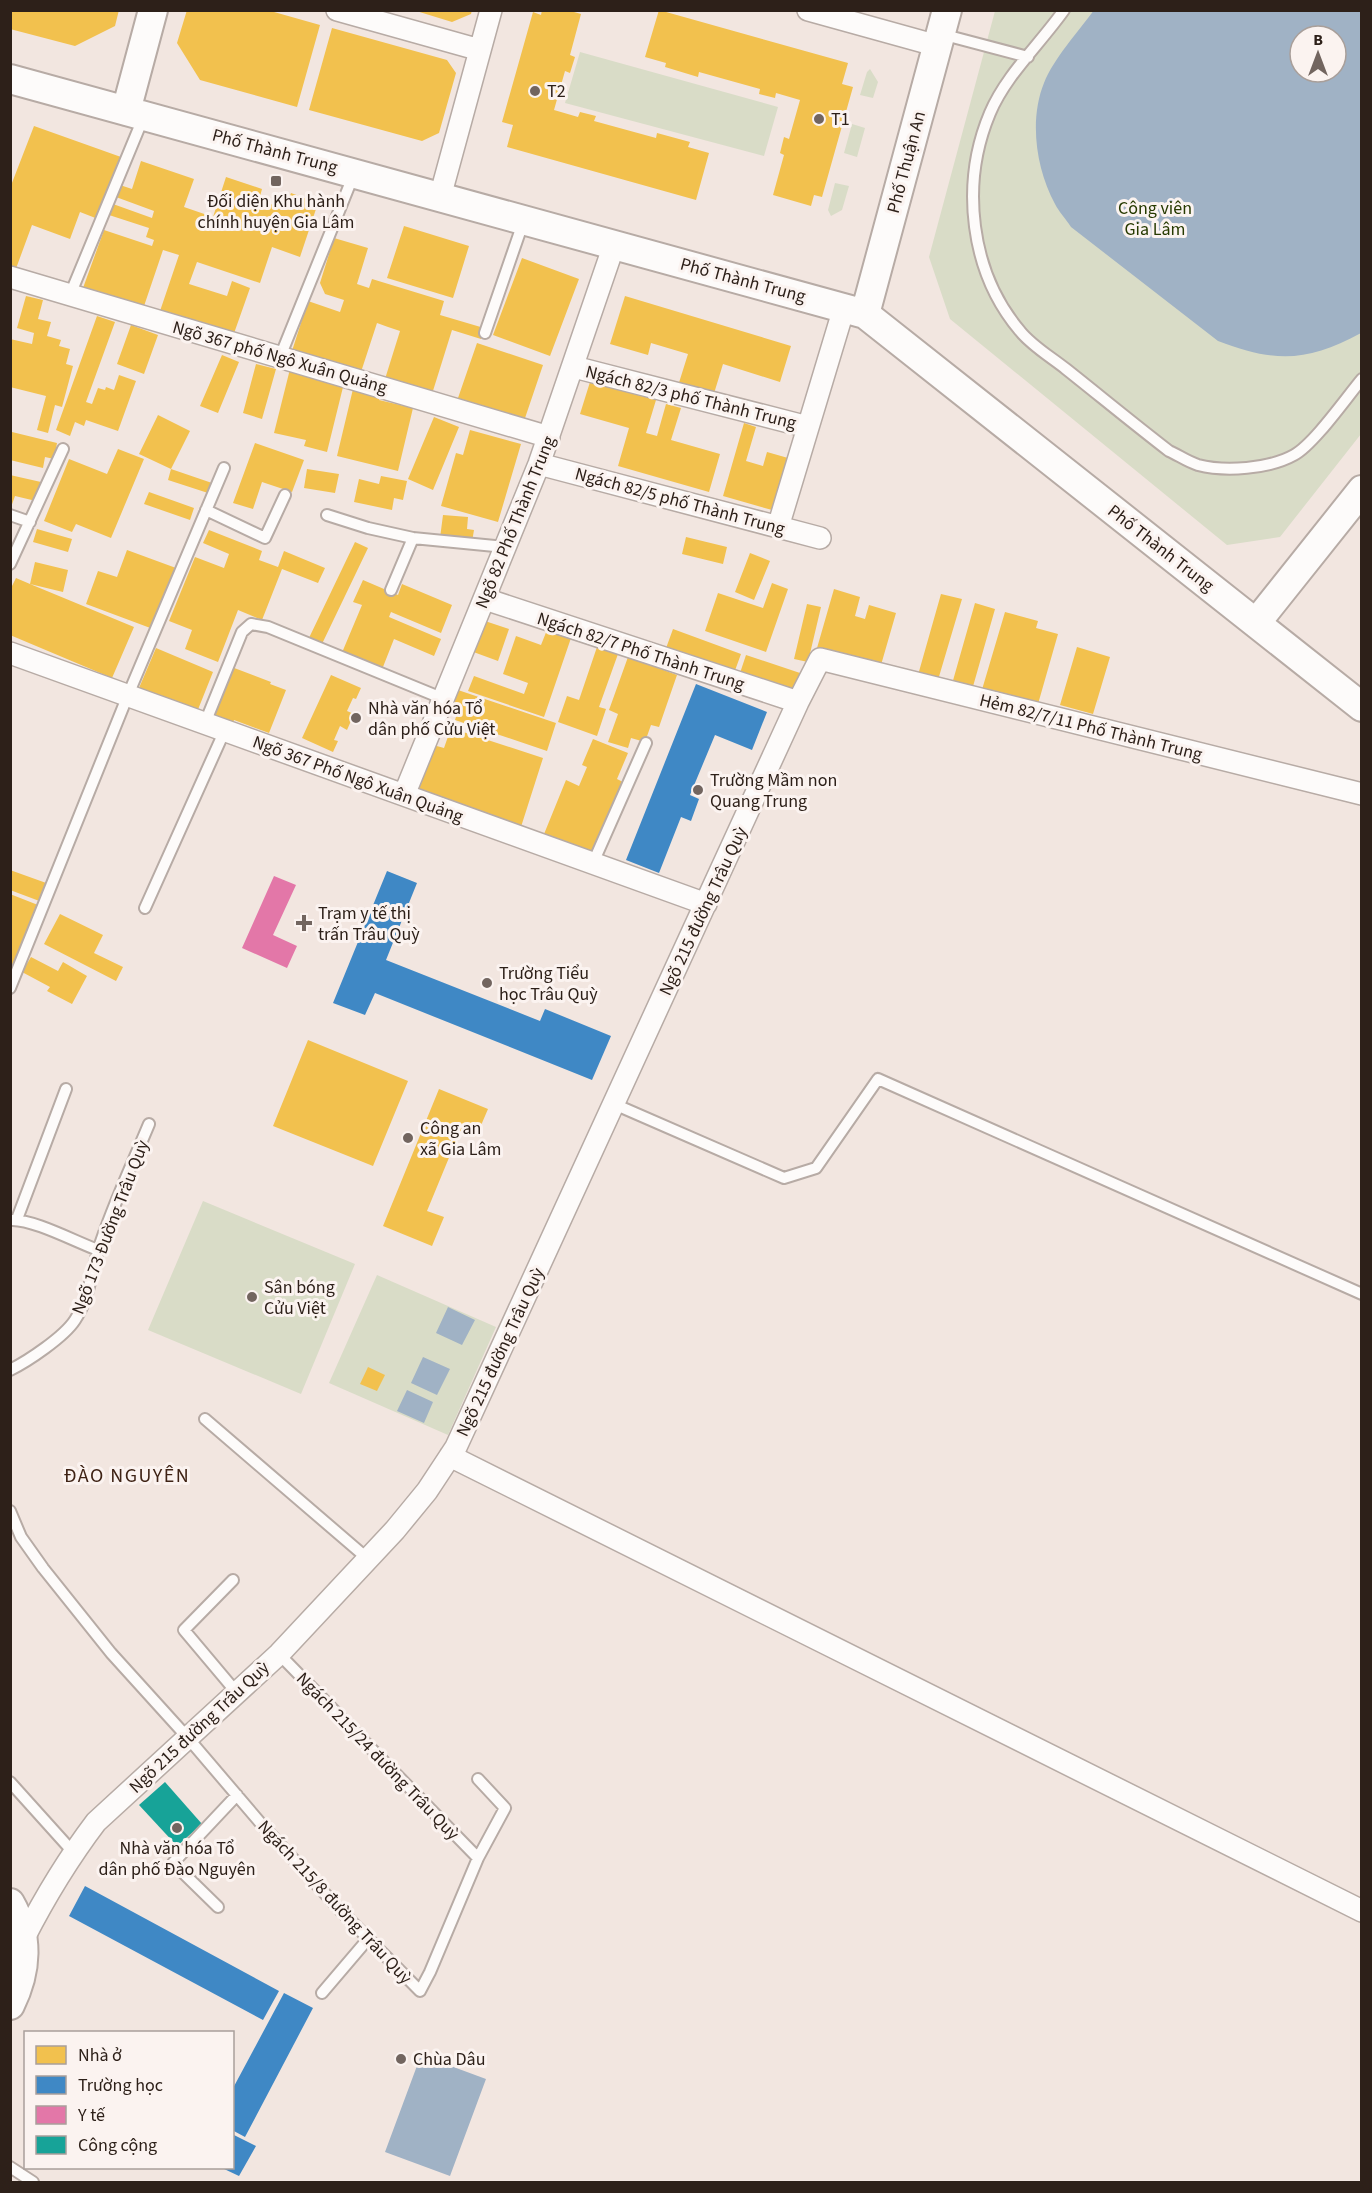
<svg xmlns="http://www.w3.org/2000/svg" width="1372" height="2193" font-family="'Source Sans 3',sans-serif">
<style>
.green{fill:#d9dcc7;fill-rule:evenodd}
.water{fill:#a0b2c5;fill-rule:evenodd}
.homes{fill:#f2c14e}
.schools{fill:#3f88c5}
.health{fill:#e377a8}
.public{fill:#17a398}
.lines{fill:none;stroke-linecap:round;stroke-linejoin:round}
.lane-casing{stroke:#b7aba5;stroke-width:14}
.street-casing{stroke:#b7aba5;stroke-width:24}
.secondary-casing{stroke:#b7aba5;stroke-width:32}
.lane{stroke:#fdfbfa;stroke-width:10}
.street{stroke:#fdfbfa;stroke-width:21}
.secondary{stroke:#fdfbfa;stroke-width:28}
.poi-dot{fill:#72655f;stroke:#fbf3f0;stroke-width:2}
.labels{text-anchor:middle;stroke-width:6;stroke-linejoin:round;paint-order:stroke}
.poi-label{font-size:18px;fill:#2d2019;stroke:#fbf3f0;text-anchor:start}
.street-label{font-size:18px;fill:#2d2019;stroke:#fbf3f0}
.park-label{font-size:18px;fill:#263a00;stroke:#fbf3f0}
.neighbourhood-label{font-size:20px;letter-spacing:1.5px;fill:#3f2315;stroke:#fbf3f0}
</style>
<rect width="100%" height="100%" fill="#f2e6e0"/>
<path class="green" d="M995,11H1361V434L1280,537L1227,545L950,319L929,257ZM1300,36H1336V72H1300Z
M580,52L778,107L764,156L565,103Z
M870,69L878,82L873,98L860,95L867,72Z
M852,124L865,128L857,157L844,153Z
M835,183L849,186L842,210L831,216L828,210Z
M203,1201L355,1264L301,1394L148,1330Z
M377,1275L496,1327L448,1435L329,1383Z"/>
<path class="water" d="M1094,10L1361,11V333C1308,362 1275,363 1218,341L1071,227C1066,219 1059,212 1055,204C1036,169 1029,120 1044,83C1054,58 1078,32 1094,10ZM1300,36H1336V72H1300Z
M448,1307L475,1320L462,1345L436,1333Z
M423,1357L450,1369L437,1395L411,1383Z
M407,1390L433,1402L424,1423L397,1411Z
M421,2055L486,2079L450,2176L385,2152Z"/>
<path class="homes" d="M10,10H119L115,26L75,46L10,29Z
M187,10H267L320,25L297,107L200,80L177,43Z
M413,10H472L471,14L452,22Z
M542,10H567L581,14L570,55L575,57L570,73L565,71L554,110L578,117L580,112L596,116L594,121L656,138L657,133L690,142L688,147L709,153L696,200L507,147L513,125L502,122L533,12L541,15Z
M659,10L848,63L842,84L853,87L822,197L814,195L811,206L773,195L784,155L780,153L784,137L789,139L800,100L776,93L775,98L759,94L760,89L699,72L698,77L665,67L666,63L645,57Z
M332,28L447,60L456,73L439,133L422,141L309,110Z
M34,126L121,157L98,219L80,212L70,239L32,225L14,274L10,273V188Z
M141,161L194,179L184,207L213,217L226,177L262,189L259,200L285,209L291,193L318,203L300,257L272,247L260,283L197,262L189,284L227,296L232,281L250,288L232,339L159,314L179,255L163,250L143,309L83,288L104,230L152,246L154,240L146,237L149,228L109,215L113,204L152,218L154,211L116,197L120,185L132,189Z
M404,226L469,246L453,298L387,278Z
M334,238L368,248L357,284L369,288L372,279L444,301L440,315L484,328L481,339L452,330L432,394L385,379L400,331L388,327L377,323L361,372L292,351L308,301L340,312L344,300L325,294L320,283Z
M522,258L579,279L550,356L493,335Z
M26,296L43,300L38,319L51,322L47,336L61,340L59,346L70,349L66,364L73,366L62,407L55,405L48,433L37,430L46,396L10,387V339L32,344L34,333L17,328Z
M625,296L791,346L780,382L723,364L712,400L677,389L688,354L651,343L648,355L610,344Z
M97,316L115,322L86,402L92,404L98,388L105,390L106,387L114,390L119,375L136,381L118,431L86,420L84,426L75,422L70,436L56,430Z
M131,325L158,335L144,374L117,364Z
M477,343L543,365L524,421L458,398Z
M222,355L239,362L218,413L200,406Z
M256,364L276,369L262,419L243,413Z
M290,369L344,383L327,452L304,446L306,440L274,433Z
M590,382L656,400L646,433L657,436L666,404L681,408L671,440L720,454L709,492L618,466L629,428L580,414Z
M353,389L380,396L379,400L413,408L398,471L337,456Z
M158,415L190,431L171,469L139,454Z
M434,417L459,427L433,490L408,479Z
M744,423L756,427L746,461L763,466L767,452L788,458L772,510L723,496Z
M470,430L521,444L498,522L441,506L456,453L463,455Z
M12,432L57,443L54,459L45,457L43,468L10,460Z
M255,443L304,460L292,492L262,482L253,509L233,503Z
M118,449L144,459L111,538L76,524L72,532L44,521L69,459L107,474Z
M171,469L212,483L208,493L168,480Z
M307,469L339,474L335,493L304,488Z
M10,475L41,482L36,501L15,496L10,510Z
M381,476L407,481L403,500L394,498L392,510L354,502L359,479L379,484Z
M149,492L194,508L190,520L144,504Z
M443,515L468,517L467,529L474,530L472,542L440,538Z
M37,529L72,539L68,552L33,542Z
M209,530L262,551L259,560L278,567L284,551L325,568L318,583L282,569L262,620L238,610L218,662L185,649L192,630L169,621L195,557L224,568L229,554L203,543Z
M686,537L727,547L723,564L682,554Z
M355,542L368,548L321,646L308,640Z
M127,550L176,568L153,629L86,604L98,571L117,577Z
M750,553L770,561L754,600L735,592Z
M35,562L68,570L63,592L30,584L134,627L112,678L10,635V590L16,578L30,584Z
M363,580L398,595L402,584L452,605L441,633L391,612L389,617L441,639L434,656L394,639L381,672L341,655L362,605L353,602Z
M772,583L788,589L766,652L705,631L718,593L763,608Z
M834,589L860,597L855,616L865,619L869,605L896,613L881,665L815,655Z
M941,594L962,599L938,680L918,675Z
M975,603L995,609L972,690L952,684Z
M807,604L821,607L808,662L794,659Z
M1005,612L1038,621L1036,628L1058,634L1038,704L981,693Z
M479,619L509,629L498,661L468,650Z
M673,629L741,654L733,676L665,651Z
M547,630L571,638L544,717L468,691L474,676L524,694L528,683L503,674L516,636L541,645Z
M597,647L618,654L599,707L606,709L597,736L558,722L567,696L579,700Z
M1077,647L1110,657L1093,714L1060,705Z
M156,648L213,672L197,712L139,688Z
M746,655L803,674L796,695L739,676Z
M628,657L677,675L659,727L651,725L645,742L631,738L628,748L608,742L618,714L609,710Z
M229,666L271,682L270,684L286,690L269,733L234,720L231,728L208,720Z
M331,675L361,688L356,699L353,698L347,711L354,714L347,730L340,726L334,740L338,741L333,752L302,738Z
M455,689L556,723L547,751L455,720L459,707L450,703Z
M451,728L543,758L520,830L416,797L433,745L444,748Z
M593,739L628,753L617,779L625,783L592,859L542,839L566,780L579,786L587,767L582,765Z
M10,870L49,884L42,902L10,890Z
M10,894L38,905L11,972H10Z
M60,914L103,935L94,953L123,967L116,981L44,944Z
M31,957L58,971L63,962L87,976L72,1004L47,991L50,987L22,972Z
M308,1040L408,1081L373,1166L273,1126Z
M439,1089L488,1109L476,1137L460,1131L427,1211L444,1217L432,1246L383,1226Z
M368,1367L385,1375L377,1391L360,1384Z"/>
<path class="schools" d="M696,684L767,712L752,750L715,735L690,795L699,799L691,821L681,817L659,873L626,860Z
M387,871L417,883L386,960L540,1021L545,1009L611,1036L592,1080L375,993L365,1015L333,1003Z
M85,1886L279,1991L263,2020L69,1916Z
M284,1993L313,2008L245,2137L232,2130V2090Z
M232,2134L256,2146L239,2176L222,2168H232Z"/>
<path class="health" d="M274,876L296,885L273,935L297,946L287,968L242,948Z"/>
<path class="public" d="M165,1782L202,1824L177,1846L139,1805Z"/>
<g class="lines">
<g class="lane-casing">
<path id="lane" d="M1064,10C1040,44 1006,75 990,113C960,184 970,272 1020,331C1032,346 1051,357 1066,369C1100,396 1134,424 1169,451C1178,455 1188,462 1198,465C1225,472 1269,469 1294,455C1314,444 1346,398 1362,379
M941,34L1028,57
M70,295L144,116
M485,333L524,220
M280,357L354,174
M206,510L265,538L285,495
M10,515L30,522
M327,515L368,528L413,538L505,547
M10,564L63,449
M391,590L413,538
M205,723L242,632L251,624L268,627L444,699
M593,863L646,743
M145,908L225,730
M10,988L128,695L224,468
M614,1104L784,1178L816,1168L878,1079L1362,1294
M17,1219L66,1089
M11,1220C33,1219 76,1242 98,1250
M10,1370C28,1361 64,1337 75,1320C89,1299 91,1274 98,1251C111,1209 132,1165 149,1124
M205,1419L368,1559
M10,1511L21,1537L43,1568L111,1653L188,1738L263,1826L341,1911L420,1991L430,1972L478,1858L505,1808L478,1779
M233,1580L184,1630L237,1693
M279,1654L478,1858
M10,1782L73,1852
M218,1907L173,1863L237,1795
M322,1993L368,1939
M10,2167L33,2182"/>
</g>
<g class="street-casing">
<path id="street" d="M337,10L480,50
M808,10L938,46
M440,197L491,10
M10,277L549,437
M574,367L808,427
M539,464L820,538
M778,527L844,308
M485,599L798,702
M10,653L706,904
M404,795L539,464L614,245
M450,1456L1362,1911
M24,1938C45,1897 68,1859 96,1822L279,1654L395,1530L427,1491L456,1447L798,702L820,659L1362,794"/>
</g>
<g class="secondary-casing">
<path id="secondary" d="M10,79L865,314L1362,707
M126,111L153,10
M865,314L947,10
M1256,623L1362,490
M10,1903C29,1936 27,1971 10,2005"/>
</g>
<use href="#lane" class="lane"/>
<use href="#street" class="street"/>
<use href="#secondary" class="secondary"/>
</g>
<g class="poi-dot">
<circle cx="535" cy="91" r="6"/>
<circle cx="819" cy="119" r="6"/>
<rect x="270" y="175" width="12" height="12" rx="3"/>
<circle cx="356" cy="718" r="6"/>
<circle cx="698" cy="790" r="6"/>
<path d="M301 914h6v6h6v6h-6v6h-6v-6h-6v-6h6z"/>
<circle cx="487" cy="983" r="6"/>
<circle cx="408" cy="1138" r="6"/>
<circle cx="252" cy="1297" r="6"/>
<circle cx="177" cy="1828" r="6"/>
<circle cx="401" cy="2059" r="6"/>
</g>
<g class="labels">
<g class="poi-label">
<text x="547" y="97">T2</text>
<text x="831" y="125">T1</text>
<text x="276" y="207" text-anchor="middle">Đối diện Khu hành<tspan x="276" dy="21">chính huyện Gia Lâm</tspan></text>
<text x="368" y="714">Nhà văn hóa Tổ<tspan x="368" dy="21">dân phố Cửu Việt</tspan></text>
<text x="710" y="786">Trường Mầm non<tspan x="710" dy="21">Quang Trung</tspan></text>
<text x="318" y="919">Trạm y tế thị<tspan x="318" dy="21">trấn Trâu Quỳ</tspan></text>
<text x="499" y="979">Trường Tiểu<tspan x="499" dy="21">học Trâu Quỳ</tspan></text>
<text x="420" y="1134">Công an<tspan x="420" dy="21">xã Gia Lâm</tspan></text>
<text x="264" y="1293">Sân bóng<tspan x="264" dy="21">Cửu Việt</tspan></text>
<text x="177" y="1854" text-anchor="middle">Nhà văn hóa Tổ<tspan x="177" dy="21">dân phố Đào Nguyên</tspan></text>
<text x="413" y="2065">Chùa Dâu</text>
</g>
<g class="street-label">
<text transform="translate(275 151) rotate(15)" y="6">Phố Thành Trung</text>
<text transform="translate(906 162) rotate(-75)" y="6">Phố Thuận An</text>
<text transform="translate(743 280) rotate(15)" y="6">Phố Thành Trung</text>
<text transform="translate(280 357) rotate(16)" y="6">Ngõ 367 phố Ngô Xuân Quảng</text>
<text transform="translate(691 397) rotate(14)" y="6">Ngách 82/3 phố Thành Trung</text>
<text transform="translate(680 501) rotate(15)" y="6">Ngách 82/5 phố Thành Trung</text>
<text transform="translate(515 522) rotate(-68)" y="6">Ngõ 82 Phố Thành Trung</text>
<text transform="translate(1161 548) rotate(38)" y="6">Phố Thành Trung</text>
<text transform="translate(641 651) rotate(18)" y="6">Ngách 82/7 Phố Thành Trung</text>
<text transform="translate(1091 727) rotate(14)" y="6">Hẻm 82/7/11 Phố Thành Trung</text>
<text transform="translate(358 779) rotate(20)" y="6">Ngõ 367 Phố Ngô Xuân Quảng</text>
<text transform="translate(703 911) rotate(-65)" y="6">Ngõ 215 đường Trâu Quỳ</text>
<text transform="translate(110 1227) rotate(-69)" y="6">Ngõ 173 Đường Trâu Quỳ</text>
<text transform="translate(500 1352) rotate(-65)" y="6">Ngõ 215 đường Trâu Quỳ</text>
<text transform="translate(199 1727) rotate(-43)" y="6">Ngõ 215 đường Trâu Quỳ</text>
<text transform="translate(378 1756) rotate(46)" y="6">Ngách 215/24 đường Trâu Quỳ</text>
<text transform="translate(335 1902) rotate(47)" y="6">Ngách 215/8 đường Trâu Quỳ</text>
</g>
<g class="park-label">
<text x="1155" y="214">Công viên<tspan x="1155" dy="21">Gia Lâm</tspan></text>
</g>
<g class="neighbourhood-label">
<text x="127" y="1482">ĐÀO NGUYÊN</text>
</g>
</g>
<rect width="1372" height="2193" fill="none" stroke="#2d2019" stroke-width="24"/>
<rect x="24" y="2031" width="210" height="138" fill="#fbf3f0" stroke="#a99f9a" stroke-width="1.5"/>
<rect x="36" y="2046" width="30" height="18" fill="#f2c14e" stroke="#a99f9a" stroke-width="1.5"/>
<text x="78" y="2061" font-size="18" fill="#2d2019">Nhà ở</text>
<rect x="36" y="2076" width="30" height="18" fill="#3f88c5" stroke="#a99f9a" stroke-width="1.5"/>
<text x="78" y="2091" font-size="18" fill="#2d2019">Trường học</text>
<rect x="36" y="2106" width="30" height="18" fill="#e377a8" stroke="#a99f9a" stroke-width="1.5"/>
<text x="78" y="2121" font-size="18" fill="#2d2019">Y tế</text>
<rect x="36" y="2136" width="30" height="18" fill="#17a398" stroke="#a99f9a" stroke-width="1.5"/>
<text x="78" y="2151" font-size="18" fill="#2d2019">Công cộng</text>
<g transform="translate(1318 54)"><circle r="28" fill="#fbf3f0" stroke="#a99f9a" stroke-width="1.5"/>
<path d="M0-4.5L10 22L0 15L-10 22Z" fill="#72655f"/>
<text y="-9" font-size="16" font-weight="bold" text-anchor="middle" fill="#2d2019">B</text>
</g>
</svg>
